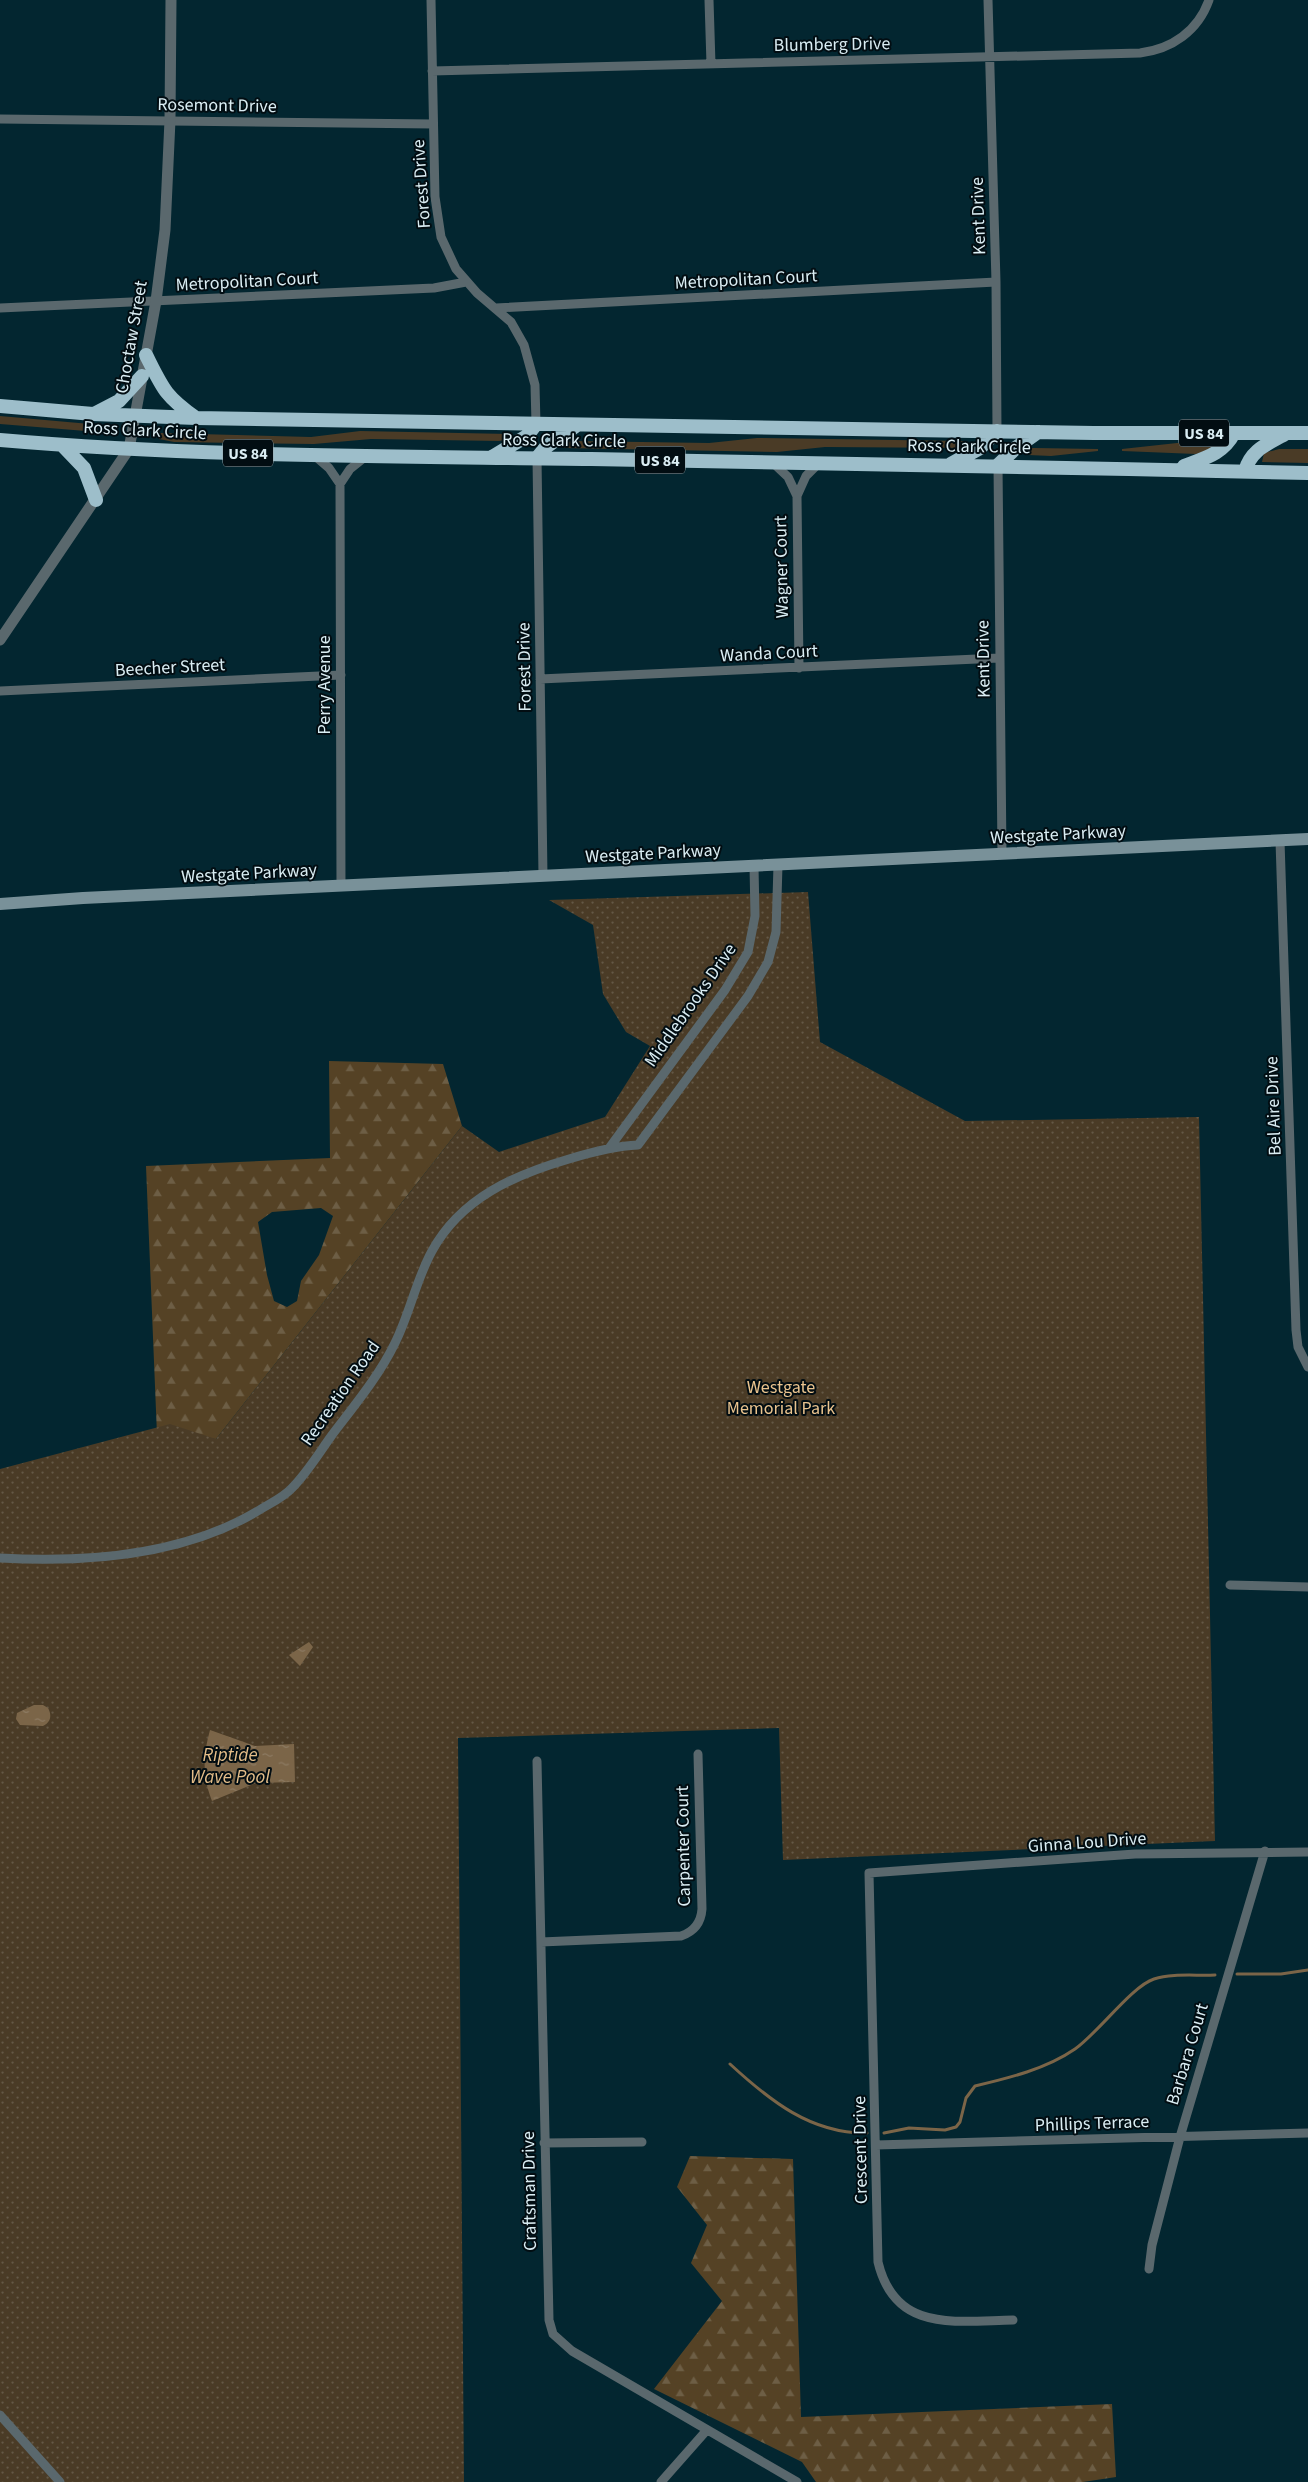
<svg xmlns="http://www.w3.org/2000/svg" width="1308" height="2482" font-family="'Source Sans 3',sans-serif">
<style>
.grass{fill:#4a3b26}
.forest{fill:url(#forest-firs);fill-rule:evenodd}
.park{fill:url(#park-dots)}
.water{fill:url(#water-ripples)}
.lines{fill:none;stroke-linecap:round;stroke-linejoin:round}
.stream{stroke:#7b6548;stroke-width:3}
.minor{stroke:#5a686d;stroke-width:9}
.tertiary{stroke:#5a686d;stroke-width:11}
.secondary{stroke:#799199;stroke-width:12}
.trunk{stroke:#9dbeca;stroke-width:14}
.labels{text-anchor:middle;stroke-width:4;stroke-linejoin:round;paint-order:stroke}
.shield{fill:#020d12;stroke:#99aab0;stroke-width:1}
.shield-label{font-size:16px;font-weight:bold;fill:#daedf3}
.street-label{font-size:18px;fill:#daedf3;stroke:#020d12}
.park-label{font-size:18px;fill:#e9c38e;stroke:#020d12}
.water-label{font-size:19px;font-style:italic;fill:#e3bd89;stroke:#020d12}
</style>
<defs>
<pattern id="forest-firs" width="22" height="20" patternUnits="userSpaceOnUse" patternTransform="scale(1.25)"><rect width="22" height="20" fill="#554225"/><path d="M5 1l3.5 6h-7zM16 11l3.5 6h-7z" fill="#6d5e45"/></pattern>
<pattern id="park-dots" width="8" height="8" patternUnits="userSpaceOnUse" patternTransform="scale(1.25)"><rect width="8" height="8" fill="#4a3b26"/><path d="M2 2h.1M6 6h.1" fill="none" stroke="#645846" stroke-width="1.8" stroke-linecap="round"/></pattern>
<pattern id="water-ripples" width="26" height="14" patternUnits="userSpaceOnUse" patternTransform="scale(1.25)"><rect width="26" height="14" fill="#7b6548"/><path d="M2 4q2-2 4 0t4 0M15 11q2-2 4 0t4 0" fill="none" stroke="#8d7b63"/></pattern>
</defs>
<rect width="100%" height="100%" fill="#032630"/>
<path class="grass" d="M0,416L90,424L98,427V432L0,424Z
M360,431L510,434V439L499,441L371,439L314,444L174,442L159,439L160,433L311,437Z
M757,438L963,441H966L967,448L825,447L777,452L564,448L562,443L574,441L709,443Z
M1177,443H1211L1213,449L1196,454L1122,451V449Z
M1031,448H1035L1098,449V451L1051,456L1028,455V449Z
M1279,449H1308V463L1262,462L1264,453Z"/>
<path class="forest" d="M329,1061L443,1064L462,1126L216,1439L157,1435L146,1166L330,1158ZM321,1208L333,1216L319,1255L301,1281L297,1301L287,1307L274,1301L267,1275L258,1222L272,1212Z
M690,2156L793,2159L801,2417L1112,2404L1116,2477L1083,2482H816L802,2462L654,2389L722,2301L691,2263L707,2225L677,2187Z"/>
<path class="park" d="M808,892L820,1042L965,1121L1199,1117L1215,1841L783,1860L779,1728L458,1738L464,2482H0V1469L170,1424L216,1439L462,1126L499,1152L605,1117L650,1046L626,1032L603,994L593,925L549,900Z"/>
<path class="water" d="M309,1642L313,1647L300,1666L289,1655Z
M34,1705H43L48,1708C52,1715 51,1722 43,1726L20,1725L16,1719L17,1713Z
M210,1730L255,1746L294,1744L295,1782L256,1783L212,1801C202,1776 203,1755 210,1730Z"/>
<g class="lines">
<path class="stream" d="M1237,1974H1281L1308,1970
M730,2064C769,2100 811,2134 867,2133
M884,2133L909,2128L945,2130L956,2127L960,2122L966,2098L975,2086C1009,2078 1046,2069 1075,2049C1098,2033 1132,1986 1154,1979C1172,1973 1196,1976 1215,1975"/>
<path class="minor" d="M431,0L435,197L441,237L456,269L477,293L511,322L524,345L535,385L536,424
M709,0L711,64
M988,0L996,282L997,431
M432,71L1140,53C1172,49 1198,31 1209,0
M0,119L433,124
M0,308L434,288L466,282
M496,308L996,282
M314,455L329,468L340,484
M537,458L543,876
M771,461L788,477L797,496L799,668
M998,465L1002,854
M797,496L806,476L820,462
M540,679L999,658
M0,691L341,675
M1280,841L1296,1330L1298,1347L1308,1367
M341,886L340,484L350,469L365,457
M610,1147L725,990L748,952L755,916L754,866
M0,1558C87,1563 185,1556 261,1509C271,1503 284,1497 292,1488C307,1473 319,1453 332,1435C354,1406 379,1376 395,1343C410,1313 416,1280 432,1251C461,1198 514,1175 569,1159C592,1152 614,1146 638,1145L748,996L768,962L776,932L778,865
M1230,1585L1308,1587
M537,1761L549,2320L553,2334L572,2351L797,2482
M541,1942L681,1936C693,1932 701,1923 702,1909L698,1754
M544,2143L642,2142
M876,2145L1308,2133
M1149,2269L1152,2245L1180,2137L1265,1851
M1013,2320C955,2321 895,2333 878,2262L869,1873L1135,1854L1308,1852
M0,2415L60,2482
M661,2482L706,2431"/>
<path class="tertiary" d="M0,640L129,449L156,301L165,230L170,120L171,0"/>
<path class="secondary" d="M0,904L83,898L1308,839"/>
<path class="trunk" d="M146,355C163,389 165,396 196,418
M0,406L93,414L196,418L1094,433H1308
M94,414L119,401L142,376
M0,440C197,457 394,456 591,459C830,462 1069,468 1308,473
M62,445L84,468L96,500
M492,457L527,436L536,424
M537,458L546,447L577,425
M951,464L980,448L997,431
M998,465L1017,447L1038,432
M1184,466C1205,458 1223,454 1234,433
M1245,471C1251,449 1268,444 1287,433"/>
</g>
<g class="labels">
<g class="shield">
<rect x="1179" y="419.5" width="50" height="27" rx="4"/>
<rect x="223" y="439.5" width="50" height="27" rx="4"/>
<rect x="635" y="446.5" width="50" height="27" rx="4"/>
</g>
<g class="shield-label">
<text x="1204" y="439">US 84</text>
<text x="248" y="459">US 84</text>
<text x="660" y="466">US 84</text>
</g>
<g class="street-label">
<text transform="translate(832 44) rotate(-1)" y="6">Blumberg Drive</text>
<text transform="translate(217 105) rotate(1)" y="6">Rosemont Drive</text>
<text transform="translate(421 184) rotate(-94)" y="6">Forest Drive</text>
<text transform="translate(978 216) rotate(-92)" y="6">Kent Drive</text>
<text transform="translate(746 279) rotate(-3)" y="6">Metropolitan Court</text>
<text transform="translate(247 281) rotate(-3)" y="6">Metropolitan Court</text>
<text transform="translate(131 337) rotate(-80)" y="6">Choctaw Street</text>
<text transform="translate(145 430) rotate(3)" y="6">Ross Clark Circle</text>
<text transform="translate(564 440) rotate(1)" y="6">Ross Clark Circle</text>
<text transform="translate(969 446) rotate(1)" y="6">Ross Clark Circle</text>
<text transform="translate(781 567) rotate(-91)" y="6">Wagner Court</text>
<text transform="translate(769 653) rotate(-3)" y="6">Wanda Court</text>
<text transform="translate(983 659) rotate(-91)" y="6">Kent Drive</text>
<text transform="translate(170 667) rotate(-3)" y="6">Beecher Street</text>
<text transform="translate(524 667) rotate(-91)" y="6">Forest Drive</text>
<text transform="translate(324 685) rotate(-90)" y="6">Perry Avenue</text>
<text transform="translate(1058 834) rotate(-3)" y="6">Westgate Parkway</text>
<text transform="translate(653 853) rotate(-3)" y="6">Westgate Parkway</text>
<text transform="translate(249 873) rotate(-3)" y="6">Westgate Parkway</text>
<text transform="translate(690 1005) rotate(-55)" y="6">Middlebrooks Drive</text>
<text transform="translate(1273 1106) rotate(-92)" y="6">Bel Aire Drive</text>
<text transform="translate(340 1393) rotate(-55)" y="6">Recreation Road</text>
<text transform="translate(1087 1842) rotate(-4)" y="6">Ginna Lou Drive</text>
<text transform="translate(683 1846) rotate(-91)" y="6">Carpenter Court</text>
<text transform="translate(1187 2054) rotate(-73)" y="6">Barbara Court</text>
<text transform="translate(1092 2123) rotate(-2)" y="6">Phillips Terrace</text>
<text transform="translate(860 2150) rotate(-91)" y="6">Crescent Drive</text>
<text transform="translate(529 2191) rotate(-91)" y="6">Craftsman Drive</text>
</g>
<g class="park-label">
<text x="781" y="1393">Westgate<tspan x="781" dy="21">Memorial Park</tspan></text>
</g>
<g class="water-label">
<text x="230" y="1761">Riptide<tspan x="230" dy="22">Wave Pool</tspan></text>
</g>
</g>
</svg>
